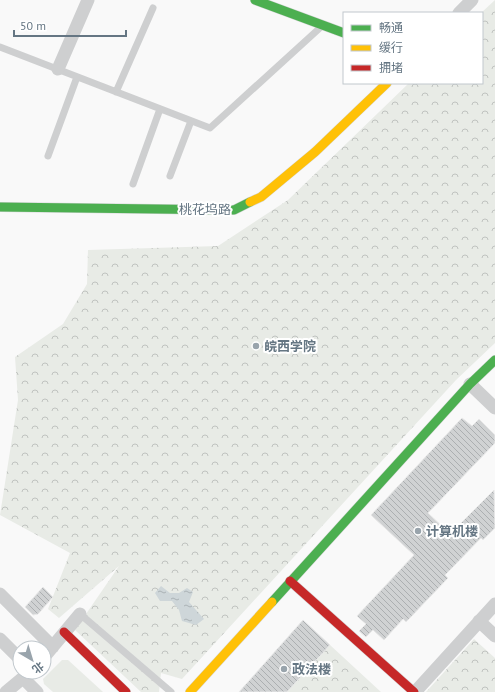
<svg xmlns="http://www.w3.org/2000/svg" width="495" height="692" font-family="'PT Sans','Noto Sans SC',sans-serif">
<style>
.grass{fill:#e8ebe6}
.park{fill:url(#park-crowns)}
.water{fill:url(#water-ripples)}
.building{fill:url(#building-back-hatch);stroke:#e8e8e8}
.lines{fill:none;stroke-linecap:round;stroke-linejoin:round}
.fast-casing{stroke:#d5d6d7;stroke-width:10}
.slow-casing{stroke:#d5d6d7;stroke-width:10}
.jam-casing{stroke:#d5d6d7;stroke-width:10}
.lane{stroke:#cecfd0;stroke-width:7}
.street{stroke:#cecfd0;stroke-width:13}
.fast{stroke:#4caf50;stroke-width:9}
.slow{stroke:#ffc107;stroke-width:9}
.jam{stroke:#c62828;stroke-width:9}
.poi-dot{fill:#99a4ac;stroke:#fff;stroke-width:1.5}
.labels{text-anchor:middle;stroke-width:4;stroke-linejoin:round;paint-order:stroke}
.street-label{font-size:13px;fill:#657683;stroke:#fff}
.poi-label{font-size:13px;font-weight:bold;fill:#657683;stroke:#fff;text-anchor:start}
</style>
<defs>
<pattern id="park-crowns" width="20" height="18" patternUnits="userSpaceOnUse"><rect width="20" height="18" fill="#e8ebe6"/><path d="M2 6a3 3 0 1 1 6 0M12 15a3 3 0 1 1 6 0" fill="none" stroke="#c0c3c0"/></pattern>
<pattern id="water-ripples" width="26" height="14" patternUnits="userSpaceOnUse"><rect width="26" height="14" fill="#ced6d9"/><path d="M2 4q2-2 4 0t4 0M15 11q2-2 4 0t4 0" fill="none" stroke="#abb2b5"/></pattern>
<pattern id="building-back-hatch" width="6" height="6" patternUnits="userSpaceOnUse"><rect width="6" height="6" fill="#d0d2d3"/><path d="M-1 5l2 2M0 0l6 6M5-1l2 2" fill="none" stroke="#acafb1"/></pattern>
</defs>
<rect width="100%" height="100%" fill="#f9f9f9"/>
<path class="grass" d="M62,660H68L103,692H53L44,684L43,679Z"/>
<path class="park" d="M495,0V343L456,380L182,679L161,673L159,692H141L75,630L119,566L59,618L48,609L70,553L0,515L18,400L15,357L63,324L87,284L88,250L218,246L288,200L409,83H482L481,13Z
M474,639L495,658V692H426Z
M330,645L381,692H287Z"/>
<path class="water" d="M161,586L170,593H179L187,588L193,592L189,602L204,619L196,625L182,621L179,610L172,601H160L155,593Z"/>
<path class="building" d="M462,418L472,426L479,419L495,435V443L428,513L450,534L494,490L495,528L483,540L481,538L445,575L448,578L406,622L403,619L384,640L373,630L366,637L359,631L366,624L357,616L414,555L371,515Z
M43,587L53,597L38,614L33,615L25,607Z
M303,620L330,645L287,692H239Z"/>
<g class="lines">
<g class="fast-casing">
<path id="fast" d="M255,0L344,33
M0,207L234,210L250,202
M272,602L470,384L495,360"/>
</g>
<g class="slow-casing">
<path id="slow" d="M250,202L261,197L315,152L387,83
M190,692L272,602"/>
</g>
<g class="jam-casing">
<path id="jam" d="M290,581L414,692
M64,632L126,692"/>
</g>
<path class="lane" d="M0,47L210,128L322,26
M116,92L153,8
M48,156L77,77
M170,176L191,121
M133,184L160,109
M80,614L171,692"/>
<path class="street" d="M459,13L472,0
M58,69L88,0
M470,384L495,408
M0,594L53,647
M479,621L495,636
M0,639L20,659
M44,657L80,614
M23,678L37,692
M6,692L30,672
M415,692L495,604"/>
<use href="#fast" class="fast"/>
<use href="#slow" class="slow"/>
<use href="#jam" class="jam"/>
</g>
<g class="poi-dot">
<circle cx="256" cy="346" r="4"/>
<circle cx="418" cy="531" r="4"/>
<circle cx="284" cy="669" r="4"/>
</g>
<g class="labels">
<g class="street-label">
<text x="205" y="214">桃花坞路</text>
</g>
<g class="poi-label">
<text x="264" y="351">皖西学院</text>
<text x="426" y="536">计算机楼</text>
<text x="292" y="674">政法楼</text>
</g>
</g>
<rect x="343" y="12" width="140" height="72" fill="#ffffff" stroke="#c1c8cd"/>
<rect x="351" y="25" width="20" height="6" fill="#4caf50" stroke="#c1c8cd"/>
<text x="379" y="32" font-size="12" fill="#657683">畅通</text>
<rect x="351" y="45" width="20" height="6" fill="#ffc107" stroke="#c1c8cd"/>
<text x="379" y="52" font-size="12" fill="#657683">缓行</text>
<rect x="351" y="65" width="20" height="6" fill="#c62828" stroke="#c1c8cd"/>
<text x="379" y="72" font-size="12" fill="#657683">拥堵</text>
<g transform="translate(32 660) rotate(142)"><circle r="19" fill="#ffffff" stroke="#c1c8cd"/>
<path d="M0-3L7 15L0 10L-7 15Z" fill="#99a4ac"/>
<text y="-6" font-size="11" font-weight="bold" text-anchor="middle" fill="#657683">北</text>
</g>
<path d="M14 30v6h112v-6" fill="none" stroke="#657683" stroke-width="2"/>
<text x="20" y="30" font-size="12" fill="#657683" stroke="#ffffff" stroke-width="3" paint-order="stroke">50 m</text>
</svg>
